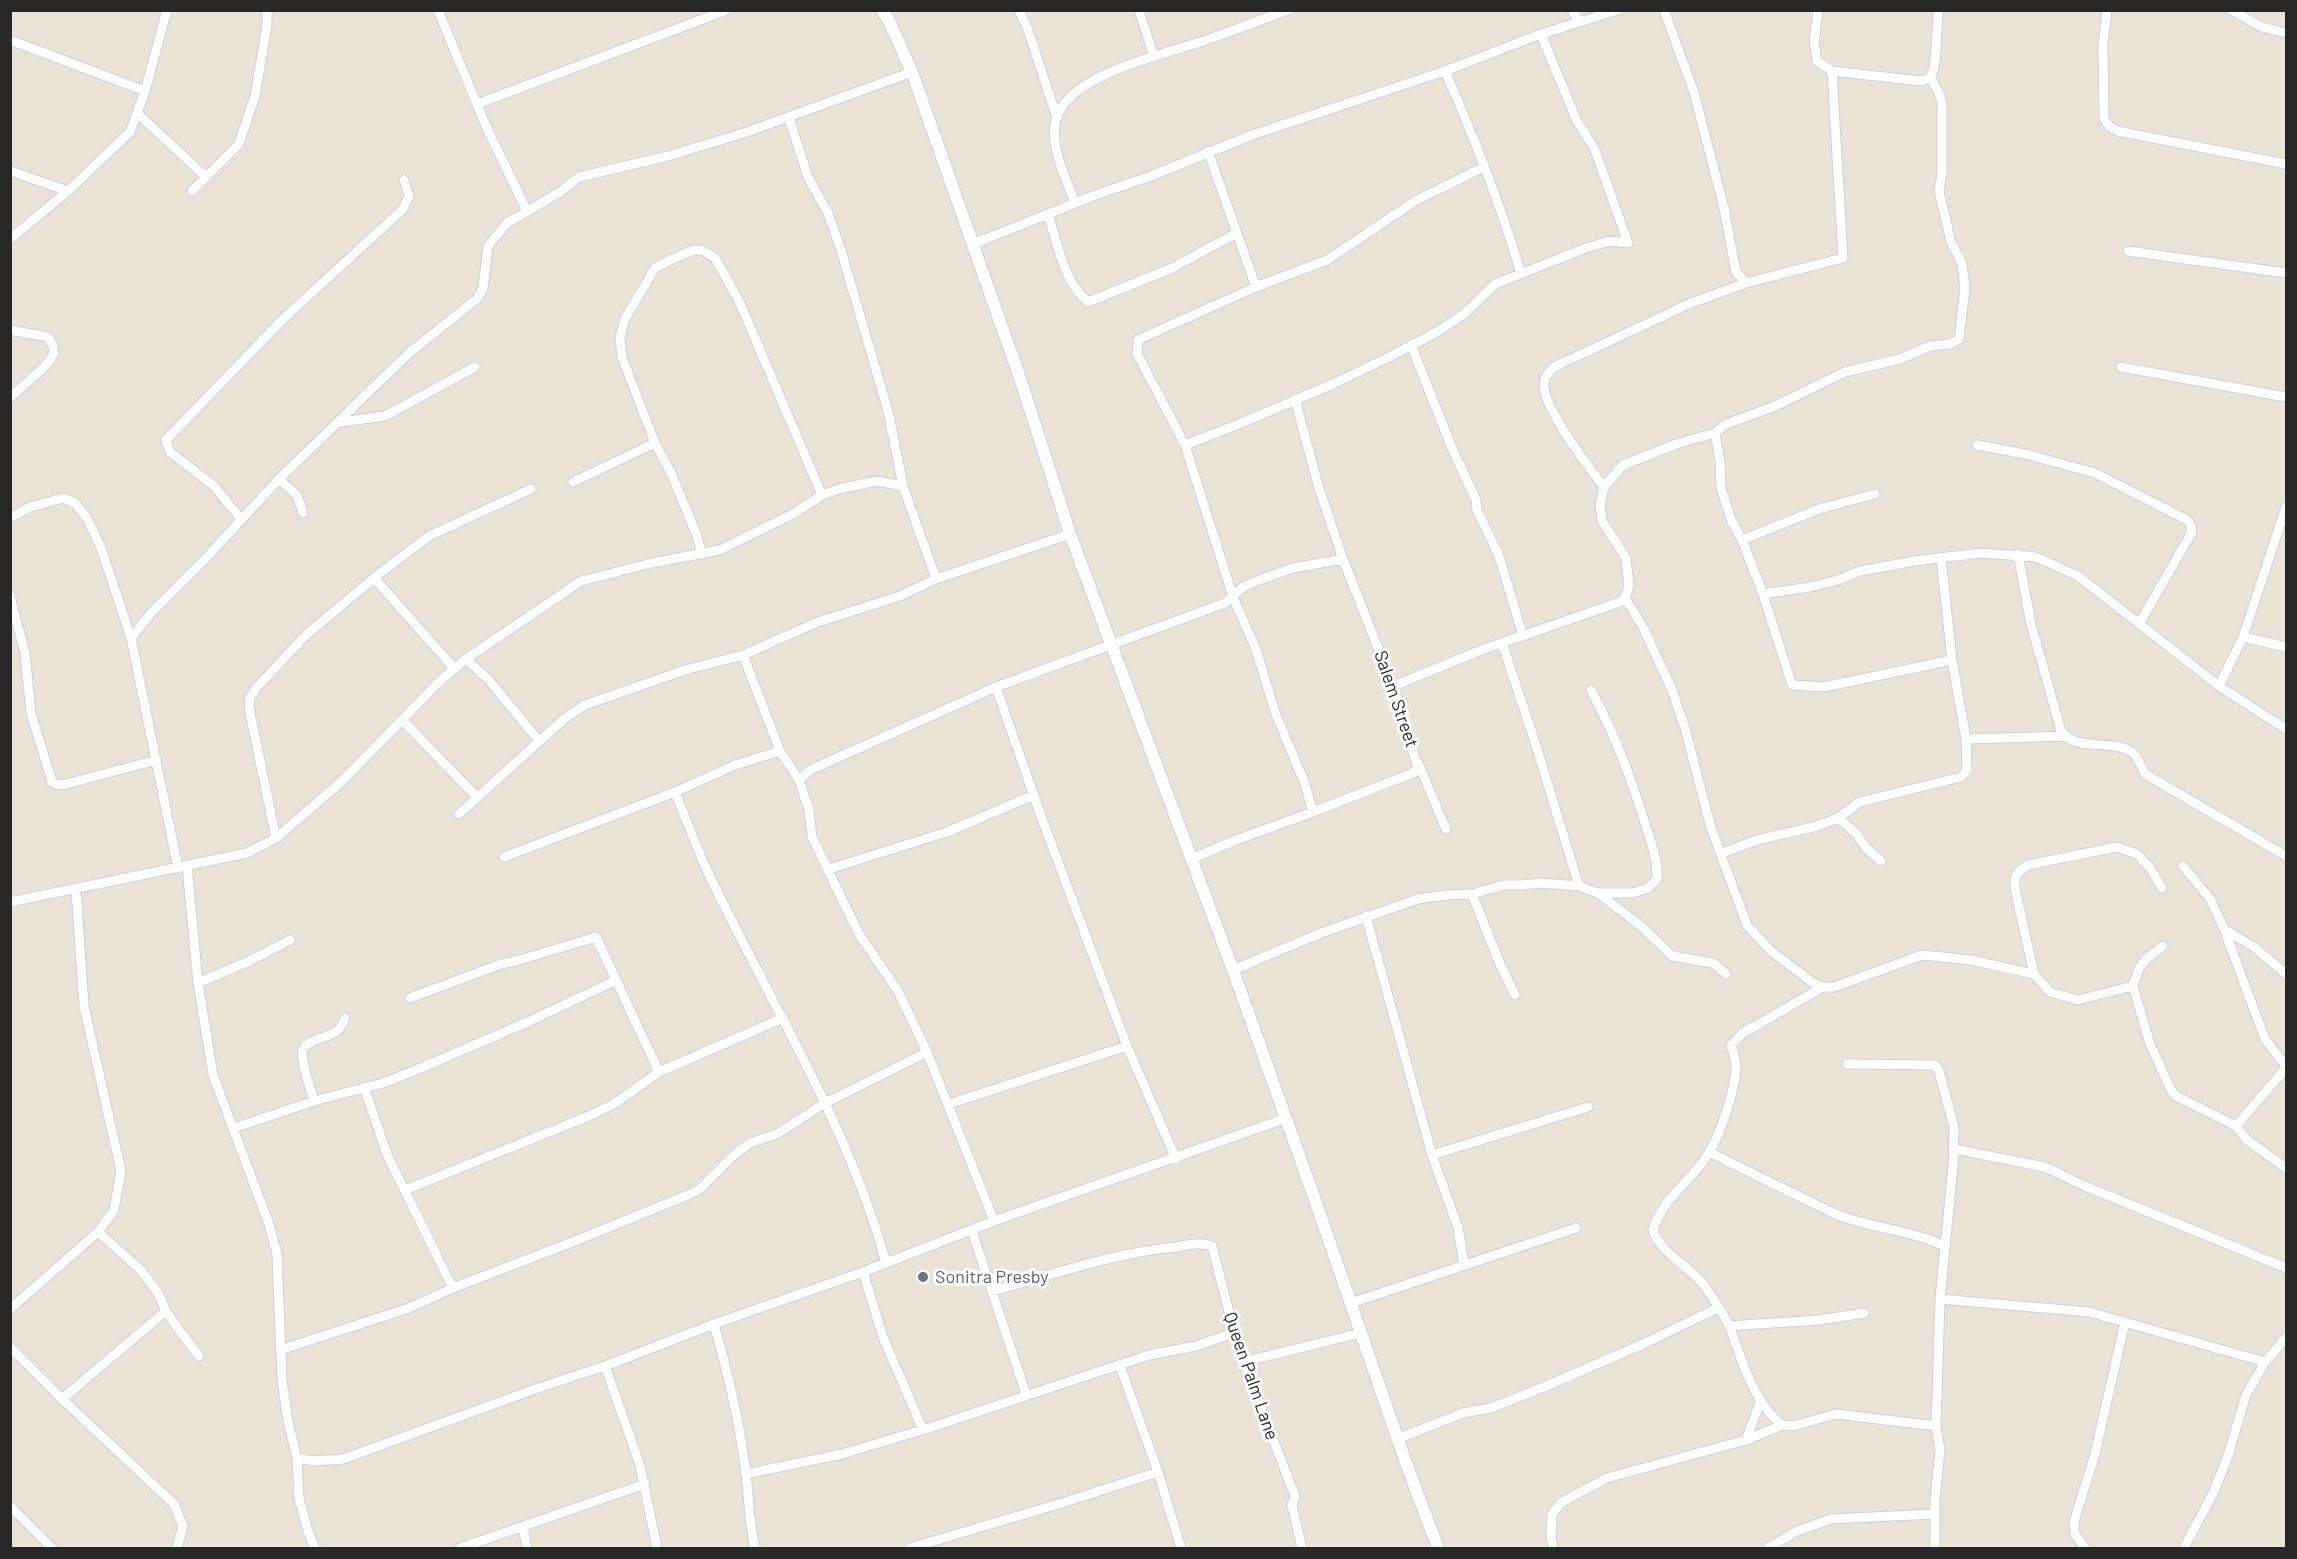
<svg xmlns="http://www.w3.org/2000/svg" width="2297" height="1559" font-family="Barlow,sans-serif">
<style>
.lines{fill:none;stroke-linecap:round;stroke-linejoin:round}
.minor-casing{stroke:#cbcfe2;stroke-width:11}
.tertiary-casing{stroke:#cbcfe2;stroke-width:14}
.minor{stroke:#fff;stroke-width:9}
.tertiary{stroke:#fff;stroke-width:12}
.worship-dot{fill:#6b7280;stroke:#fff;stroke-width:2}
.labels{text-anchor:middle;stroke-width:6;stroke-linejoin:round;paint-order:stroke}
.street-label{font-size:18px;fill:#272727;stroke:#fff}
.worship-label{font-size:18px;fill:#5b616d;stroke:#fff;text-anchor:start}
</style>
<rect width="100%" height="100%" fill="#ebe3d6"/>
<g class="lines">
<g class="minor-casing">
<path id="minor" d="M438,10L485,124L527,211
M1019,10L1027,27L1057,118
M1139,10L1154,57
M1572,10L1579,22
M1664,10L1694,92L1724,208L1736,272L1746,283L1843,258L1832,71
M1818,10L1814,42L1817,61L1832,71L1920,81C1923,80 1927,80 1929,78C1939,70 1935,25 1939,10
M2107,10L2103,44L2104,119L2109,126L2117,131L2286,164
M2231,10L2262,27L2286,33
M10,40L145,91
M1445,71C1474,137 1501,205 1521,274
M477,104L727,10
M137,113L206,177
M789,118L808,177L828,213L841,250L888,411L903,486L936,579
M1208,151L1256,287
M10,171L68,191
M192,191L239,144L255,96L267,25V10
M1075,203C1066,178 1049,146 1056,119C1069,73 1167,54 1206,40C1233,31 1260,20 1288,10
M1048,214C1058,244 1063,281 1088,302L1170,269L1237,233
M10,239L68,191L130,132L145,91L167,10
M973,244L1098,194L1151,176L1252,135L1445,71L1541,34L1618,10
M2128,251L2286,273
M10,330L48,337L53,346L54,354L45,366L10,398
M1411,345L1454,453L1476,500L1477,510L1499,556L1523,636
M2121,367L2286,397
M341,422L385,416L475,367
M1715,433L1720,461L1721,488L1731,520L1742,540L1763,594L1792,685L1824,687L1952,660
M1185,445L1239,424L1333,384L1387,358L1437,332L1464,314L1495,284L1586,248L1610,241L1628,243L1595,150L1576,119L1541,34
M1977,445L2025,454L2095,473L2187,520L2191,525L2192,532L2139,624
M279,479L297,495L303,513
M573,482L655,443
M1604,487C1589,467 1542,408 1544,383C1545,376 1549,372 1554,367L1691,303L1746,283
M10,518L30,507L63,498L75,503L87,518L101,548L131,638L178,868
M241,519L214,486L170,452L166,440L282,320L402,210L409,196L404,180
M1742,540L1819,509L1875,494
M702,554L696,533L671,473L655,443L622,357L620,337L625,319L655,268L672,259L694,250H702L715,258L739,301L822,495
M2018,554L2031,624L2061,731C2077,753 2114,738 2133,753C2138,757 2142,768 2145,774L2286,856
M374,578L454,668
M1763,594L1810,587L1838,580L1860,571L1915,561L1980,553L2036,557L2078,576L2219,686L2286,729
M10,596L25,653L31,713L52,782L58,785L66,784L157,760
M1625,598L1643,627L1672,690L1685,728L1711,828L1747,925L1771,951L1812,982L1823,987H1834L1922,955L1971,960L2034,974L2050,992L2078,1000L2133,986
M2243,637L2286,647
M131,638L153,611L203,561L279,479L409,353L478,298L483,288L488,246L507,223L560,192L579,177L668,156L747,132L912,72
M1502,643L1534,739L1579,886
M743,655L780,751L799,780L809,810L812,837L859,934L898,991L927,1052L994,1221
M466,659L488,679L539,741
M1393,686L1484,649L1620,602L1625,598L1629,586L1626,558L1602,521L1600,505L1604,487L1623,465L1679,443L1715,433L1726,424L1773,407L1845,372L1900,359L1930,346L1950,344L1959,339L1965,288L1962,263L1951,242L1939,191L1942,174V104L1939,93L1930,77
M2219,686L2243,637L2286,507
M996,687L1041,816L1127,1046L1176,1159
M403,721L477,797
M1966,739L2065,736
M1418,763L1446,829
M799,780L810,770L996,687L1225,603L1243,587L1259,580L1293,568L1343,559
M675,792C687,821 698,852 712,881C773,1007 849,1127 886,1263
M1313,812L1305,784L1275,712L1256,649L1233,597L1185,445L1137,353L1138,340L1144,337L1256,287L1327,260L1415,201L1484,167
M459,814L565,718L585,705L685,670L743,655L818,622L900,596L936,579L1070,534
M1838,818L1856,833L1867,849L1881,861
M276,838L249,708L250,697L258,686L306,635L374,578L429,536L531,489
M1722,853L1757,840L1817,826L1838,818L1860,802L1961,777L1967,770L1966,739L1952,660L1941,558
M504,857L675,792L735,765L780,751
M1191,859L1236,840L1313,812L1413,773L1418,768L1393,686L1343,559L1318,485L1295,399
M187,866L198,983L213,1075L269,1224L277,1254L282,1380L288,1422L297,1458L299,1498L308,1531L315,1548
M2183,866L2211,900L2224,929L2265,1039L2286,1066
M829,869L947,832L1034,795
M1598,893L1642,927L1672,956L1713,963L1726,974
M1472,894L1500,964L1515,995
M10,902L247,853L276,838L340,783L442,679L466,659L581,581L652,563L720,550L793,514L822,495L839,489L877,481L903,486
M1366,916L1432,1155L1458,1228L1464,1264
M2224,929L2254,947L2286,974
M2163,946L2146,959L2139,968L2133,986L2150,1044L2171,1090L2176,1096L2236,1126L2247,1140L2286,1168
M1233,970L1321,933L1418,899L1446,895L1472,894L1504,885H1523L1540,883L1579,886L1598,893H1633L1648,888L1657,879C1658,860 1650,839 1644,820C1630,775 1614,732 1591,690
M2034,974L2015,889C2014,876 2016,872 2028,865L2117,847L2137,854L2151,869L2162,888
M198,983L247,962L290,940
M410,998L501,964L516,961L596,937L659,1072
M1847,1064L1935,1065L1939,1071L1954,1127L1953,1166L1940,1299L1936,1426L1940,1450L1935,1500V1548
M364,1087L388,1157L453,1288
M314,1101C311,1089 300,1061 303,1050C309,1034 339,1042 345,1018
M949,1104L1127,1046
M2236,1126L2286,1068
M234,1128L314,1101L383,1083L414,1071L530,1021L614,981
M1954,1149L2045,1167L2087,1187L2286,1268
M1709,1152L1835,1214C1871,1228 1910,1230 1945,1246
M1432,1155L1588,1107
M405,1190L589,1116L614,1104L659,1072L783,1018
M972,1231L1026,1394
M98,1232L141,1270L158,1293L166,1311L179,1330L199,1356
M863,1272L883,1337L923,1430
M992,1291C1052,1275 1113,1253 1176,1247C1188,1245 1200,1242 1212,1246L1239,1351L1295,1496L1292,1505L1302,1548
M1940,1299L2089,1312L2265,1362
M1351,1303L1576,1228
M10,1309L98,1232L114,1210L121,1171L84,1006L76,889
M714,1324C728,1373 740,1424 746,1474C749,1499 749,1524 755,1548
M1729,1326L1819,1320L1864,1313
M10,1347L62,1399L174,1504L183,1526L177,1548
M280,1350L409,1308L453,1288L575,1241L688,1195L700,1189L737,1152L750,1143L777,1134L825,1103L927,1052
M1243,1362L1361,1333
M605,1366L640,1465L657,1548
M1120,1366L1158,1472L1181,1548
M62,1399L166,1311
M1782,1425C1753,1402 1743,1362 1730,1328C1724,1314 1715,1301 1706,1288C1691,1266 1662,1256 1653,1230C1662,1198 1694,1179 1710,1151C1721,1132 1735,1090 1736,1068C1736,1060 1733,1052 1731,1045L1743,1033L1823,987
M1397,1439L1463,1413L1491,1408L1544,1387L1643,1344L1718,1308
M1746,1440L1761,1400
M297,1458L314,1461L343,1459L538,1388L605,1366L714,1324L863,1272L994,1221L1287,1118
M746,1474L842,1454L929,1428L1149,1355L1196,1346L1233,1333
M10,1506L52,1548
M523,1526L527,1548
M460,1548L645,1484
M910,1548L1062,1503L1158,1472
M1553,1548L1551,1537L1552,1514L1562,1502L1607,1478L1746,1440L1782,1425L1793,1426L1836,1414L1936,1426
M1768,1548L1797,1531L1831,1519L1934,1514
M2085,1548L2075,1534L2074,1522L2095,1454L2125,1322
M2184,1548L2213,1493L2227,1459L2246,1395L2265,1362L2286,1338"/>
</g>
<g class="tertiary-casing">
<path id="tertiary" d="M882,10L889,21L912,72L1021,381L1070,534L1233,970L1314,1197L1406,1463L1438,1548"/>
</g>
<use href="#minor" class="minor"/>
<use href="#tertiary" class="tertiary"/>
</g>
<circle class="worship-dot" cx="923" cy="1277" r="6"/>
<g class="labels">
<g class="street-label">
<text transform="translate(1396 699) rotate(71)" y="6">Salem Street</text>
<text transform="translate(1251 1376) rotate(71)" y="6">Queen Palm Lane</text>
</g>
<g class="worship-label">
<text x="935" y="1283">Sonitra Presby</text>
</g>
</g>
<rect width="2297" height="1559" fill="none" stroke="#272727" stroke-width="24"/>
</svg>
